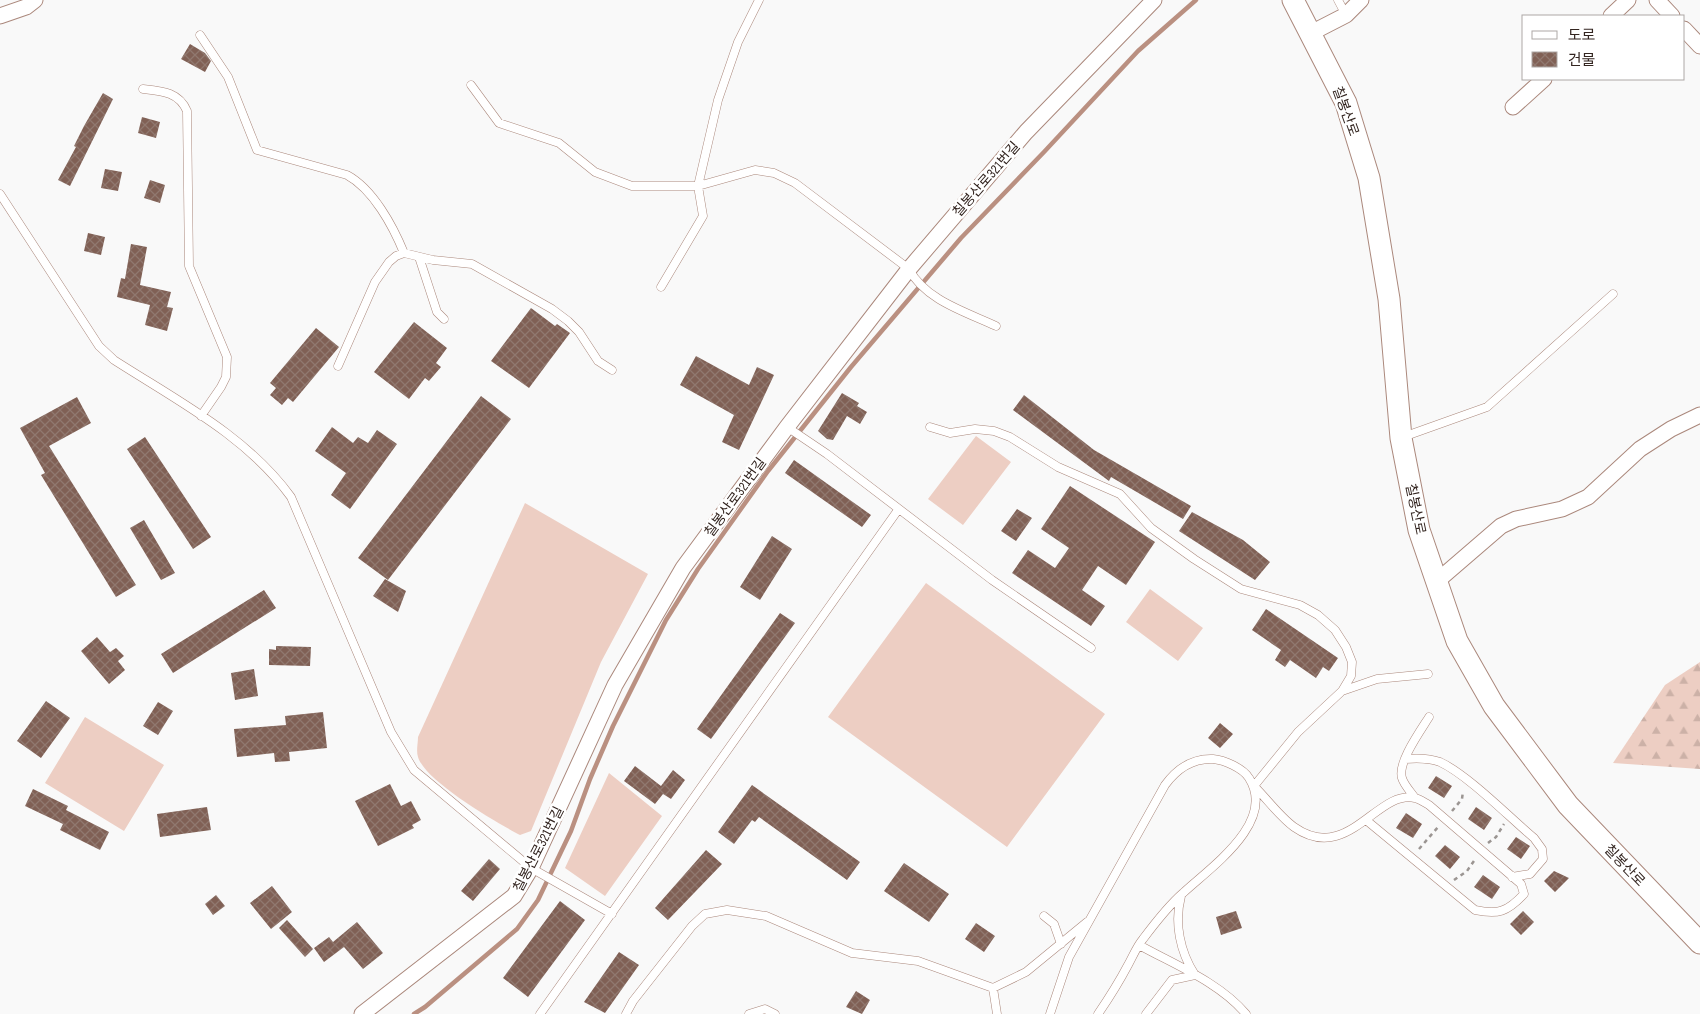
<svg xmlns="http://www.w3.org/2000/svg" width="1700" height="1014" font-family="'Sofia Sans Condensed','Noto Sans KR',sans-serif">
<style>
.grass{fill:#edcec3}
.forest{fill:url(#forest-firs)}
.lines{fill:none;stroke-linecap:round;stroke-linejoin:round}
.stream{stroke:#ba9081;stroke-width:4.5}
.building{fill:url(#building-cross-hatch)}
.lane-casing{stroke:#ab887c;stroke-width:9}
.street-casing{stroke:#ab887c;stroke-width:17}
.secondary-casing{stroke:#ab887c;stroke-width:23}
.path{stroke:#9b9592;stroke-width:2.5;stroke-dasharray:4 4;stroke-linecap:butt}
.lane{stroke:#fff;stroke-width:8}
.street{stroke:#fff;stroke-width:15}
.secondary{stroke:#fff;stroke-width:21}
.labels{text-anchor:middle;stroke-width:5;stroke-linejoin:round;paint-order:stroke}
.street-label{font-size:14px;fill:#332520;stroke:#fff}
</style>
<defs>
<pattern id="forest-firs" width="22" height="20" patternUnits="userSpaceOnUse" patternTransform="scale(1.25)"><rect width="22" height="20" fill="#edcec3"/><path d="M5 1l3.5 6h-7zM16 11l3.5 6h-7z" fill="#ccb1a7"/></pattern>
<pattern id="building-cross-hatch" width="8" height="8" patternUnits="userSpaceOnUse" patternTransform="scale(1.25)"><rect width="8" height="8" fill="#806055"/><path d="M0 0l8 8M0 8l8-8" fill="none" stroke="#90786f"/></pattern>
</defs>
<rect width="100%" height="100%" fill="#f9f9f9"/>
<path class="grass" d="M976,436L1011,462L963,525L928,499Z
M525,503L648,574L601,662L531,831L520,835C497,823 425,781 418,757C416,751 418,743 418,737Z
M926,583L1105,714L1007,847L828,717Z
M1150,589L1203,628L1178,661L1126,622Z
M85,717L164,765L124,831L45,783Z
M609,773L662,816L605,896L565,868Z"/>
<path class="forest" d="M1700,662V769L1613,763L1665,685Z"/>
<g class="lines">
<path class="stream" d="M414,1014L425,1007L517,929L538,900L571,831L590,779L613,726L666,620L698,569L768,471L851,367L961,238L1044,152L1138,51L1196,0"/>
</g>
<path class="building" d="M190,44L205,53L211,61L205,72L181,59Z
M103,93L113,99L70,186L58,180L76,147L74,146L84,126Z
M142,117L160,122L156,138L138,133Z
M105,169L122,172L118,191L101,188Z
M150,180L165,185L160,203L144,198Z
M88,233L105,237L101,255L84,251Z
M131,244L147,247L140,285L171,292L167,307L173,308L167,331L145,325L150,305L117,297L121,278L125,279Z
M531,308L555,326L557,324L570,333L529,388L491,361Z
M414,322L447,348L436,363L441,367L429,381L425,378L409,399L374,372Z
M316,328L339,347L293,402L288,398L282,405L270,395L276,388L270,383Z
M696,356L749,385L757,367L774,375L739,450L722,442L734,415L680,385Z
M842,393L859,403L857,406L867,412L860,424L847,416L833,440L827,439L818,431Z
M1024,395L1094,450L1191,506L1183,519L1111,477L1109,481L1013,410Z
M481,396L511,419L388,580L358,558Z
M77,397L91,423L49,446L136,585L116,597L41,475L45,473L20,428Z
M332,427L353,443L358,437L368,443L377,430L397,444L350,509L331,495L346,473L315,451Z
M145,437L211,537L193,549L127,449Z
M794,460L871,515L862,527L785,473Z
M1070,486L1155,542L1126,585L1098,566L1082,590L1105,606L1091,626L1012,573L1028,550L1055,568L1069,548L1041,529Z
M1017,509L1032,518L1016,541L1001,531Z
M1192,512L1243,540L1270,562L1255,580L1179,531Z
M144,520L175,573L161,580L130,528Z
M772,536L792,549L760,600L740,587Z
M385,579L406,591L398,612L373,596Z
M264,590L276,608L173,673L161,654Z
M1266,609L1338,658L1329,671L1323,667L1316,678L1290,660L1285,667L1275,660L1281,650L1252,630Z
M780,613L795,623L711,739L697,729Z
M97,637L110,652L116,648L124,656L118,661L125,670L109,684L81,651Z
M276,646L311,647L310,666L269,665V649L276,650Z
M254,669L258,696L235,700L231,673Z
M46,701L70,718L41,758L17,741Z
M158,702L173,711L158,735L143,726Z
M323,712L327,748L289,752L290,761L275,762L274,753L237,757L234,729L286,725L285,716Z
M1220,723L1233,734L1220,748L1208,738Z
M635,766L661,786L673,770L685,780L671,799L663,794L655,804L624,781Z
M1436,776L1452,786L1444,798L1428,788Z
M390,784L401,806L411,801L421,820L412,825L414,828L378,846L355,801Z
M752,785L860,862L847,880L759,817L755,822L752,820L734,844L718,832Z
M33,789L68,806L66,810L109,832L100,850L60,830L63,824L25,806Z
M207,807L211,830L160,837L157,814Z
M1476,807L1492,818L1484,830L1468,819Z
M1406,813L1422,824L1413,838L1396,828Z
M1516,837L1530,846L1521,859L1507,849Z
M1445,845L1460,857L1450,869L1435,856Z
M706,850L722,864L668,920L655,908Z
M489,859L500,869L473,901L461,891Z
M904,863L949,894L929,922L884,891Z
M1554,871L1569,878L1555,892L1544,881Z
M1483,875L1500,887L1492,899L1474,887Z
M272,886L292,912L271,929L250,903Z
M216,895L225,906L213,915L205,904Z
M560,901L585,920L528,997L503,978Z
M1236,911L1242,928L1221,935L1216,917Z
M1523,911L1534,922L1521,935L1510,924Z
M287,920L313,949L305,957L279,928Z
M357,922L383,953L363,969L344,947L324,962L314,948L329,937L333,942Z
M976,923L995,936L984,952L965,939Z
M619,952L639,965L605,1013L584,1002Z
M856,991L870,1000L862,1014L846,1007Z"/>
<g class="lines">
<g class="lane-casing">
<path id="lane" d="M1338,0L1346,15
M200,35L228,77L257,150L347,175C373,189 393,226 404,253
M471,85L499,123L559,143L595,172L632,186H698L755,170L774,173L795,183L909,269C925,300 966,312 996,326
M143,89C162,91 179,92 187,111L189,266L227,357L226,377L221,387L201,416
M0,194L99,346L114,360C176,400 247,436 291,497L391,732L414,770L531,868L612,914
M419,257L437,312L444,319
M661,287L703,216L698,186L718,100L738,42L759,0
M338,366L375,282L389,262L396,256L404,253L433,260L472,264L552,309L568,321L579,332L598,361L612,370
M787,427L827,454L992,580L1091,648
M930,427L950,433L975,429L994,431L1010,437L1058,467L1120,494L1151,528L1194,559L1241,589L1300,605L1318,615L1335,630L1346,647L1352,662L1351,676L1342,691L1298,732L1254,786C1267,799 1280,817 1294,827C1348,865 1377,789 1415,798C1420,799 1425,803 1429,805L1521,884L1524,894C1507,912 1498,915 1475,910L1366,820
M1403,437L1487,407L1613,294
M1342,691L1377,679L1428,674
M1405,759C1416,758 1429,758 1440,762C1468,775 1509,817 1534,838L1542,849L1543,859L1530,874L1512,877
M1415,798C1411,792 1404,785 1402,778C1397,763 1421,730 1429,717
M1044,916L1054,924L1061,944
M1139,945C1175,965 1219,982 1246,1014
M993,988L997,1014
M540,1014L898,510
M626,1014L633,1001L692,926L705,914L727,910L766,916L852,953L918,961L993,988L1026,972L1087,922
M749,1014L765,1009L775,1014
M1050,1014L1069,957L1165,785C1176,770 1192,758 1213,759C1224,760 1243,768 1249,778C1277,822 1211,867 1183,893C1168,906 1155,923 1143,939C1137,946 1133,956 1128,965C1119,982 1109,998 1098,1014
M1146,1014L1172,980L1195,975C1180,952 1174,923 1181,896"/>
</g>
<g class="street-casing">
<path id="street" d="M1657,0L1672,16
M0,16L26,7L35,0
M1611,16L1628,0
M1684,29L1700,46
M1311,33L1346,15L1361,0
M1513,107L1544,79
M1436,582L1501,526L1516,519L1562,509L1588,497L1640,449L1671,429L1700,415
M362,1014L514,896L531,868L615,685L683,568L787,427L909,269L1026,132L1154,0"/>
</g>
<g class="secondary-casing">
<path id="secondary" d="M1293,0L1346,103L1369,178L1389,299L1401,438L1419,530L1457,641L1494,706L1568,805L1700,943"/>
</g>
<path class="path" d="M1452,811L1462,799L1463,791
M1488,843L1496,837L1504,824
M1419,849L1438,827
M1454,880L1467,871L1476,858"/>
<use href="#lane" class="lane"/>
<use href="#street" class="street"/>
<use href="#secondary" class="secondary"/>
</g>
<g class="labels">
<g class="street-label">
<text transform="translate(1346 111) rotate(70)" y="5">칠봉산로</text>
<text transform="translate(986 179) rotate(-49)" y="5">칠봉산로321번길</text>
<text transform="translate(735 497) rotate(-54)" y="5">칠봉산로321번길</text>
<text transform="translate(1416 509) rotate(78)" y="5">칠봉산로</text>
<text transform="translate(538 849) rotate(-63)" y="5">칠봉산로321번길</text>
<text transform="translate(1625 865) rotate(46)" y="5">칠봉산로</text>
</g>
</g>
<rect x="1522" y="15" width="162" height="65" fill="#ffffff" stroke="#ada8a6"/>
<rect x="1532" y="31" width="25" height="8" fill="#ffffff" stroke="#ada8a6"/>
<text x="1568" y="40" font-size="15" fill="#332520">도로</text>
<rect x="1532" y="52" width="25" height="15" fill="url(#building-cross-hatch)" stroke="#ada8a6"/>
<text x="1568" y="65" font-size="15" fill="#332520">건물</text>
</svg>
